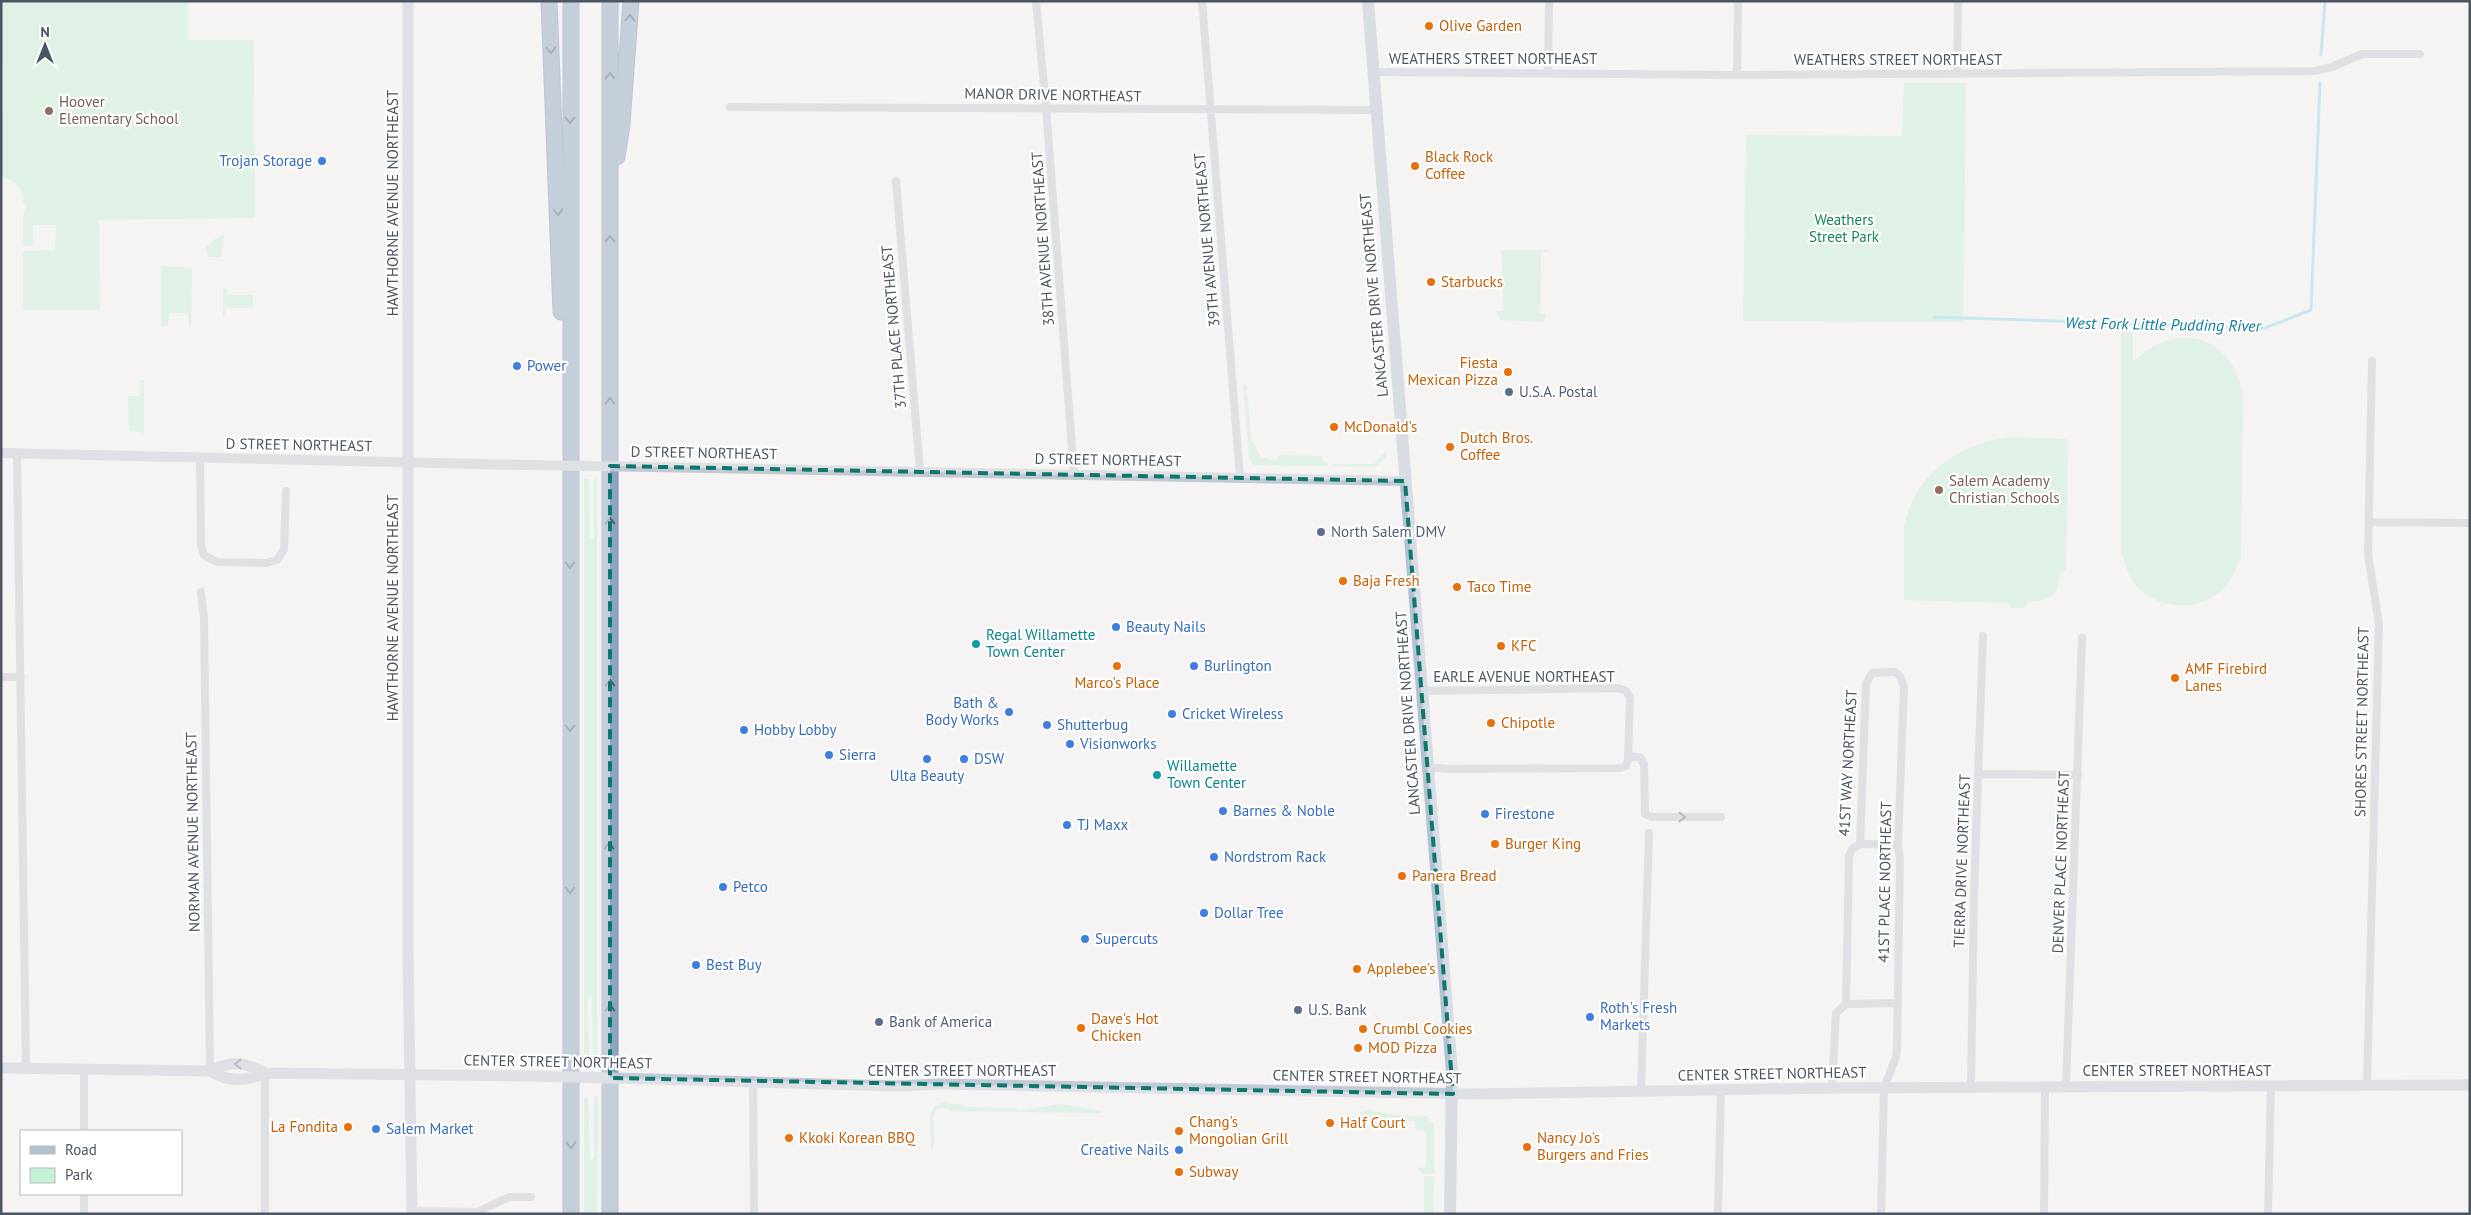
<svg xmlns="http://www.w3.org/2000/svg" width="2471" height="1215" font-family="'PT Sans',sans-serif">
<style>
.green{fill:#c3f1d5}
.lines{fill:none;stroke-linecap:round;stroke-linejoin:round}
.stream{stroke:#90daee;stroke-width:3}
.motorway-casing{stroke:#7690ad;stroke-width:17}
.minor{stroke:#c1cad2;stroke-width:8}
.tertiary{stroke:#c1cad2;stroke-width:10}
.secondary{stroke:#c1cbd6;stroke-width:11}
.primary{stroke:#b3c2d1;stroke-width:12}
.motorway{stroke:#8ba5c1;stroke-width:15}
.tertiary-bridge{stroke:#c1cad2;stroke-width:10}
.secondary-bridge{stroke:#c1cbd6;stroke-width:11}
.oneway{stroke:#505e6b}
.oneway2{stroke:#6e7983}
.oneway3{stroke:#6e7984}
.marked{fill:none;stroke:#0f766e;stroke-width:4;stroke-dasharray:10 6;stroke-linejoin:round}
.food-dot{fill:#e8710a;stroke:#fff;stroke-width:2}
.education-dot{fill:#8d6e63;stroke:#fff;stroke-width:2}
.shop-dot{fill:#3f7fe0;stroke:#fff;stroke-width:2}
.service-dot{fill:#5c6f8a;stroke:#fff;stroke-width:2}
.culture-dot{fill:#0f9aa8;stroke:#fff;stroke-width:2}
.labels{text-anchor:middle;stroke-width:4.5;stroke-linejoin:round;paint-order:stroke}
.food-label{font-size:15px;fill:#c56008;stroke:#fff;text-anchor:start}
.street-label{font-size:15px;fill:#4a5661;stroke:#fff}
.education-label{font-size:15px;fill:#785e54;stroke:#fff;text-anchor:start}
.shop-label{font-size:15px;fill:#366cbe;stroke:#fff;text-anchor:start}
.park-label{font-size:15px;fill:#17864f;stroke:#fff}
.service-label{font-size:15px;fill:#4e5e75;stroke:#fff;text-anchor:start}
.culture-label{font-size:15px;fill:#0d838f;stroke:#fff;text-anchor:start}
.water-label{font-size:16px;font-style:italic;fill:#0c7c9b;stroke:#fff}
</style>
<rect width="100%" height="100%" fill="#f5f3f3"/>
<path class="green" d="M1,1H188V40H254L255,218L99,220L100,310H23V251L55,250L56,225H33V246H23V218L26,204L23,202C23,185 15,182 1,176V109L3,108Z
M1904,83H1966L1963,322L1743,321L1746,135L1902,136Z
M224,235L221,257H208L206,247L215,239Z
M1502,250H1549V251L1541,252L1540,313L1546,314L1544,322L1500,320L1496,311H1503Z
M161,266L192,268L191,326L189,327L188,313H169L168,326H161Z
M223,288H227L228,295H253V308H225V316H223Z
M2121,332H2133V362C2175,320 2230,333 2243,393L2241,558C2236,569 2232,580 2224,588C2200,612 2157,611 2135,584C2127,573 2123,561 2121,548Z
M140,380H144V433L129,430L128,396H140Z
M1243,384L1247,386L1245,394L1248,397L1251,438L1261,457L1276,461L1279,455L1321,456L1323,461L1330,466L1335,464H1374L1385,452L1386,457L1376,467L1253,465L1249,459Z
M2010,437L2068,439L2066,570L2060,574C2056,597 2053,600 2029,602L2024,608H2010L2009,603L1904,600V529C1912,475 1959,443 2010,437Z
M584,479H589L590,539L594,537L593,479H597V1057H593L592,996L587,999L589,1056H584Z
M594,1096H598L597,1214H584V1097H588L590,1160L594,1158Z
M943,1102L974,1107L1017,1108V1111L1061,1104L1101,1111V1113L949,1111V1108L937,1109C927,1121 940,1138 931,1152L930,1114L934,1107Z
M1368,1110L1393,1115L1427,1116L1430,1121L1434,1122V1174H1422L1418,1168L1426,1167V1131L1416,1130L1415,1121H1360V1113Z
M1424,1176L1434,1177L1433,1214H1424Z"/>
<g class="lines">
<path class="stream" d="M2321,55L2325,1
M1934,317L2265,328L2311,310L2320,83"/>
<g class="motorway-casing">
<path id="motorway" d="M549,1L561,312
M571,1V1214
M617,157L622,124L631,1
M610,1214V1"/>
</g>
<path class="minor" d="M1036,1L1046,107L1074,474
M1202,1L1240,477
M1373,72L1737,75L2315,71L2332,67L2362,54H2420
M1548,73L1549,1
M1957,74L1958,1
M1737,75L1738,1
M730,107L1376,110
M896,181L920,472
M17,454L26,1068
M200,458L201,545L204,555L217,562L267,563L277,560L284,549L286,491
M2369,522L2470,523
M201,592L204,619L210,1071
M1,677H21
M1422,691L1618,688L1626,691L1630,697L1628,759L1626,766L1620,768L1450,769L1428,767
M1629,756L1641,758L1644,765L1645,814L1652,817H1721
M1978,774L2078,775
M1860,844L1898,845
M1846,1004L1898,1003
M265,1073V1214
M753,1080L754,1214
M2367,1085L2379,624L2368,554L2372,361
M2066,1086L2082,638
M1971,1087L1974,894L1983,636
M1832,1088L1836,1013L1846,1004L1849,856L1852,849L1860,844L1866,684L1872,673L1895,672L1900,676L1904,687L1898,845L1900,860L1897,1048L1896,1057L1884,1088L1881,1214
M1641,1092L1649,833
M84,1131V1069
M84,1194V1214
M412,1211L477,1212L509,1197H531
M1718,1214L1721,1089
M2044,1214L2045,1086
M2268,1214L2271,1085"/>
<path class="tertiary" d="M1,453L526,465
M651,467L1405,481"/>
<path class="secondary" d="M408,1V952L412,1214
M1,1068L210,1071C231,1060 245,1062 265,1073
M210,1071C228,1082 246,1082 265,1073L528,1076
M652,1079L896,1086L940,1084L1475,1094L1832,1088L2470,1085"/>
<path class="primary" d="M1368,1L1452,1073L1450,1214"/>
<use href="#motorway" class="motorway"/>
<path class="tertiary-bridge" d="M526,465L651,467"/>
<path class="secondary-bridge" d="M528,1076L652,1079"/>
</g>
<defs><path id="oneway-chevron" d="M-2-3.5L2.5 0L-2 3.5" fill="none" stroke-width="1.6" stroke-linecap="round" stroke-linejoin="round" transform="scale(1.25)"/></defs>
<g class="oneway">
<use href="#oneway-chevron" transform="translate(630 18) rotate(-86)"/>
<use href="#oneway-chevron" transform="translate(551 50) rotate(88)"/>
<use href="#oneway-chevron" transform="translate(610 76) rotate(-90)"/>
<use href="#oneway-chevron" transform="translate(570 120) rotate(90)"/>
<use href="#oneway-chevron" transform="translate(558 212) rotate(88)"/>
<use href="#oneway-chevron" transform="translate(610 239) rotate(-90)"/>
<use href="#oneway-chevron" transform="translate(610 401) rotate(-90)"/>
<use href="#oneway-chevron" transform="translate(610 521) rotate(-90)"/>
<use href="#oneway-chevron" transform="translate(570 565) rotate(90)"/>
<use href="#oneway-chevron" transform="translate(610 683) rotate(-90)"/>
<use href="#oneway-chevron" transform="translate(570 728) rotate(90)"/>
<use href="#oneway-chevron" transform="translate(609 846) rotate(-90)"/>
<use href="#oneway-chevron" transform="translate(570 890) rotate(90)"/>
<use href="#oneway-chevron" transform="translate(610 1008) rotate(-90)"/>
<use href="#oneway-chevron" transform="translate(571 1145) rotate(90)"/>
</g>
<use class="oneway2" href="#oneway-chevron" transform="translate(1682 817)"/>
<use class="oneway3" href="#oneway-chevron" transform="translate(238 1064) rotate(-179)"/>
<path d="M0 0H2471V1215H0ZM610,466L1405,481L1453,1094L610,1078Z" fill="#f5f3f3" fill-opacity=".55" fill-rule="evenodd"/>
<path class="marked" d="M610,466L1405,481L1453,1094L610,1078Z"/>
<g class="food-dot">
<circle cx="1429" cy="26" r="5"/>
<circle cx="1415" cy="166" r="5"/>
<circle cx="1431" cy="282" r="5"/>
<circle cx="1508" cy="372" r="5"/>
<circle cx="1334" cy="427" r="5"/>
<circle cx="1450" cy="447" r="5"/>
<circle cx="1343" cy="581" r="5"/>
<circle cx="1457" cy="587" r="5"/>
<circle cx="1501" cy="646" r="5"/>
<circle cx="1117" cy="666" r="5"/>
<circle cx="2175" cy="678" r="5"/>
<circle cx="1491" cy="723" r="5"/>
<circle cx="1495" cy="844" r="5"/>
<circle cx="1402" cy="876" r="5"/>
<circle cx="1357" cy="969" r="5"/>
<circle cx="1081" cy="1028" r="5"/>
<circle cx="1363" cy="1029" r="5"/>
<circle cx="1358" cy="1048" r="5"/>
<circle cx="1330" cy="1123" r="5"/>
<circle cx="348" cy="1127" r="5"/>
<circle cx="1179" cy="1131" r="5"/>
<circle cx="789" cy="1138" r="5"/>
<circle cx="1527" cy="1147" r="5"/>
<circle cx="1179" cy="1172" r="5"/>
</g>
<g class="education-dot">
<circle cx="49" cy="111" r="5"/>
<circle cx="1939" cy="490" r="5"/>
</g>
<g class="shop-dot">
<circle cx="322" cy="161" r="5"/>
<circle cx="517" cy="366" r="5"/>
<circle cx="1116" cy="627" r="5"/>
<circle cx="1194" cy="666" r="5"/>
<circle cx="1009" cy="712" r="5"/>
<circle cx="1172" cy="714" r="5"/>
<circle cx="1047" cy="725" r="5"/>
<circle cx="744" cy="730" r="5"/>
<circle cx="1070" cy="744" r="5"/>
<circle cx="829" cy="755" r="5"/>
<circle cx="927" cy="759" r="5"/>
<circle cx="964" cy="759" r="5"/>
<circle cx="1223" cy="811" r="5"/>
<circle cx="1485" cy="814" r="5"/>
<circle cx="1067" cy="825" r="5"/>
<circle cx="1214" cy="857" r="5"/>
<circle cx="723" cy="887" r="5"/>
<circle cx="1204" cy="913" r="5"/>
<circle cx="1085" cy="939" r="5"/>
<circle cx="696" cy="965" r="5"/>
<circle cx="1590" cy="1017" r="5"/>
<circle cx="376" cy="1129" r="5"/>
<circle cx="1179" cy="1150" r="5"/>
</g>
<g class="service-dot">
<circle cx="1509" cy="392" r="5"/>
<circle cx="1321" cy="532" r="5"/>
<circle cx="1298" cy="1010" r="5"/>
<circle cx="879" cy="1022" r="5"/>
</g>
<g class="culture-dot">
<circle cx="976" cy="644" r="5"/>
<circle cx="1157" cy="775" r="5"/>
</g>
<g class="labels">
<g class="food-label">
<text x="1439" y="31">Olive Garden</text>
<text x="1425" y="162">Black Rock<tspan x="1425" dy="17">Coffee</tspan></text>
<text x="1441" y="287">Starbucks</text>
<text x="1498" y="368" text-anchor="end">Fiesta<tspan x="1498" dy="17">Mexican Pizza</tspan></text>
<text x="1344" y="432">McDonald's</text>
<text x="1460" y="443">Dutch Bros.<tspan x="1460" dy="17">Coffee</tspan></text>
<text x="1353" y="586">Baja Fresh</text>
<text x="1467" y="592">Taco Time</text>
<text x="1511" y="651">KFC</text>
<text x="2185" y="674">AMF Firebird<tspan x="2185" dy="17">Lanes</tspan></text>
<text x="1117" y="688" text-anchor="middle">Marco's Place</text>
<text x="1501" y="728">Chipotle</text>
<text x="1505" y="849">Burger King</text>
<text x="1412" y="881">Panera Bread</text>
<text x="1367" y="974">Applebee's</text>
<text x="1091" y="1024">Dave's Hot<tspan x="1091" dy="17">Chicken</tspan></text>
<text x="1373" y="1034">Crumbl Cookies</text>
<text x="1368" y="1053">MOD Pizza</text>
<text x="1189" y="1127">Chang's<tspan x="1189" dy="17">Mongolian Grill</tspan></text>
<text x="1340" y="1128">Half Court</text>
<text x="338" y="1132" text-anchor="end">La Fondita</text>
<text x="799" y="1143">Kkoki Korean BBQ</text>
<text x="1537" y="1143">Nancy Jo's<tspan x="1537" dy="17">Burgers and Fries</tspan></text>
<text x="1189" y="1177">Subway</text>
</g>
<g class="street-label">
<text x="1493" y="64">WEATHERS STREET NORTHEAST</text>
<text x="1898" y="65">WEATHERS STREET NORTHEAST</text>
<text transform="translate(1053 95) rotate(1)" y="5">MANOR DRIVE NORTHEAST</text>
<text transform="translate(393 203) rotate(-90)" y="5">HAWTHORNE AVENUE NORTHEAST</text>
<text transform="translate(1043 239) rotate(-94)" y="5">38TH AVENUE NORTHEAST</text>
<text transform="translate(1207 240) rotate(-95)" y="5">39TH AVENUE NORTHEAST</text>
<text transform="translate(1374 295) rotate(-95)" y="5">LANCASTER DRIVE NORTHEAST</text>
<text transform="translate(894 327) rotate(-95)" y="5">37TH PLACE NORTHEAST</text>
<text transform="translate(299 445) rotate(1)" y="5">D STREET NORTHEAST</text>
<text transform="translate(704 453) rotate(1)" y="5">D STREET NORTHEAST</text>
<text transform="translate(1108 460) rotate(1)" y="5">D STREET NORTHEAST</text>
<text transform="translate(393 608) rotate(-90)" y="5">HAWTHORNE AVENUE NORTHEAST</text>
<text x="1524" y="682">EARLE AVENUE NORTHEAST</text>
<text transform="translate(1408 713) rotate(-94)" y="5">LANCASTER DRIVE NORTHEAST</text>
<text transform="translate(2362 722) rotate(-89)" y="5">SHORES STREET NORTHEAST</text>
<text transform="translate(1848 763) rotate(-87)" y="5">41ST WAY NORTHEAST</text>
<text transform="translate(193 832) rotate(-91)" y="5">NORMAN AVENUE NORTHEAST</text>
<text transform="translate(1962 861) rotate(-88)" y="5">TIERRA DRIVE NORTHEAST</text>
<text transform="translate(2061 862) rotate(-88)" y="5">DENVER PLACE NORTHEAST</text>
<text transform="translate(1885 882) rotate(-89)" y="5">41ST PLACE NORTHEAST</text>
<text transform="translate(558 1062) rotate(1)" y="5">CENTER STREET NORTHEAST</text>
<text x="962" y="1076">CENTER STREET NORTHEAST</text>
<text x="2177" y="1076">CENTER STREET NORTHEAST</text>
<text transform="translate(1772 1074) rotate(-1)" y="5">CENTER STREET NORTHEAST</text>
<text transform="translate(1367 1077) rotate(1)" y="5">CENTER STREET NORTHEAST</text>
</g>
<g class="education-label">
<text x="59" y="107">Hoover<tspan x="59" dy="17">Elementary School</tspan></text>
<text x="1949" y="486">Salem Academy<tspan x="1949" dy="17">Christian Schools</tspan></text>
</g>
<g class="shop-label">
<text x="312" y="166" text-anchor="end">Trojan Storage</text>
<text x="527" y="371">Power</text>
<text x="1126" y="632">Beauty Nails</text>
<text x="1204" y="671">Burlington</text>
<text x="999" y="708" text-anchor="end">Bath &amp;<tspan x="999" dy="17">Body Works</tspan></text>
<text x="1182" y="719">Cricket Wireless</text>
<text x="1057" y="730">Shutterbug</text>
<text x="754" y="735">Hobby Lobby</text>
<text x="1080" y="749">Visionworks</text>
<text x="839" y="760">Sierra</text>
<text x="974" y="764">DSW</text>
<text x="927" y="781" text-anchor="middle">Ulta Beauty</text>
<text x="1233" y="816">Barnes &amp; Noble</text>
<text x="1495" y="819">Firestone</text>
<text x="1077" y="830">TJ Maxx</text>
<text x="1224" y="862">Nordstrom Rack</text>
<text x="733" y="892">Petco</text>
<text x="1214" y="918">Dollar Tree</text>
<text x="1095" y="944">Supercuts</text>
<text x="706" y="970">Best Buy</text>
<text x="1600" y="1013">Roth's Fresh<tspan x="1600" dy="17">Markets</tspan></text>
<text x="386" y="1134">Salem Market</text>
<text x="1169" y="1155" text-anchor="end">Creative Nails</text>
</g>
<g class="park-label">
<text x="1844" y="225">Weathers<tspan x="1844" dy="17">Street Park</tspan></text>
</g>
<g class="service-label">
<text x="1519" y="397">U.S.A. Postal</text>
<text x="1331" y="537">North Salem DMV</text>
<text x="1308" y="1015">U.S. Bank</text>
<text x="889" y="1027">Bank of America</text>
</g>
<g class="culture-label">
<text x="986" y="640">Regal Willamette<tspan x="986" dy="17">Town Center</tspan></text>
<text x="1167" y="771">Willamette<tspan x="1167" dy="17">Town Center</tspan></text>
</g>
<g class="water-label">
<text transform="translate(2163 324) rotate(1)" y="6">West Fork Little Pudding River</text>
</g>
</g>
<rect width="2471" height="1215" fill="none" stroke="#4a5661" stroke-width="5"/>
<rect x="20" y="1130" width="162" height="65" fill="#ffffff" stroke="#b7bbc0"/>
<rect x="30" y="1146" width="25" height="8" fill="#b3c2d1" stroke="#b7bbc0"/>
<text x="65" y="1155" font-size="15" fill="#4a5661">Road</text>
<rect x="30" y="1168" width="25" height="15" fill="#c3f1d5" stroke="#b7bbc0"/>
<text x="65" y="1180" font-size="15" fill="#4a5661">Park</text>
<g transform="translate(45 45)" stroke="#ffffff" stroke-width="4" paint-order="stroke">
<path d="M0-4L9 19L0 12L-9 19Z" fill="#4a5661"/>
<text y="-8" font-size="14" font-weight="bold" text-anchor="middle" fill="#4a5661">N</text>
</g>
</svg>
